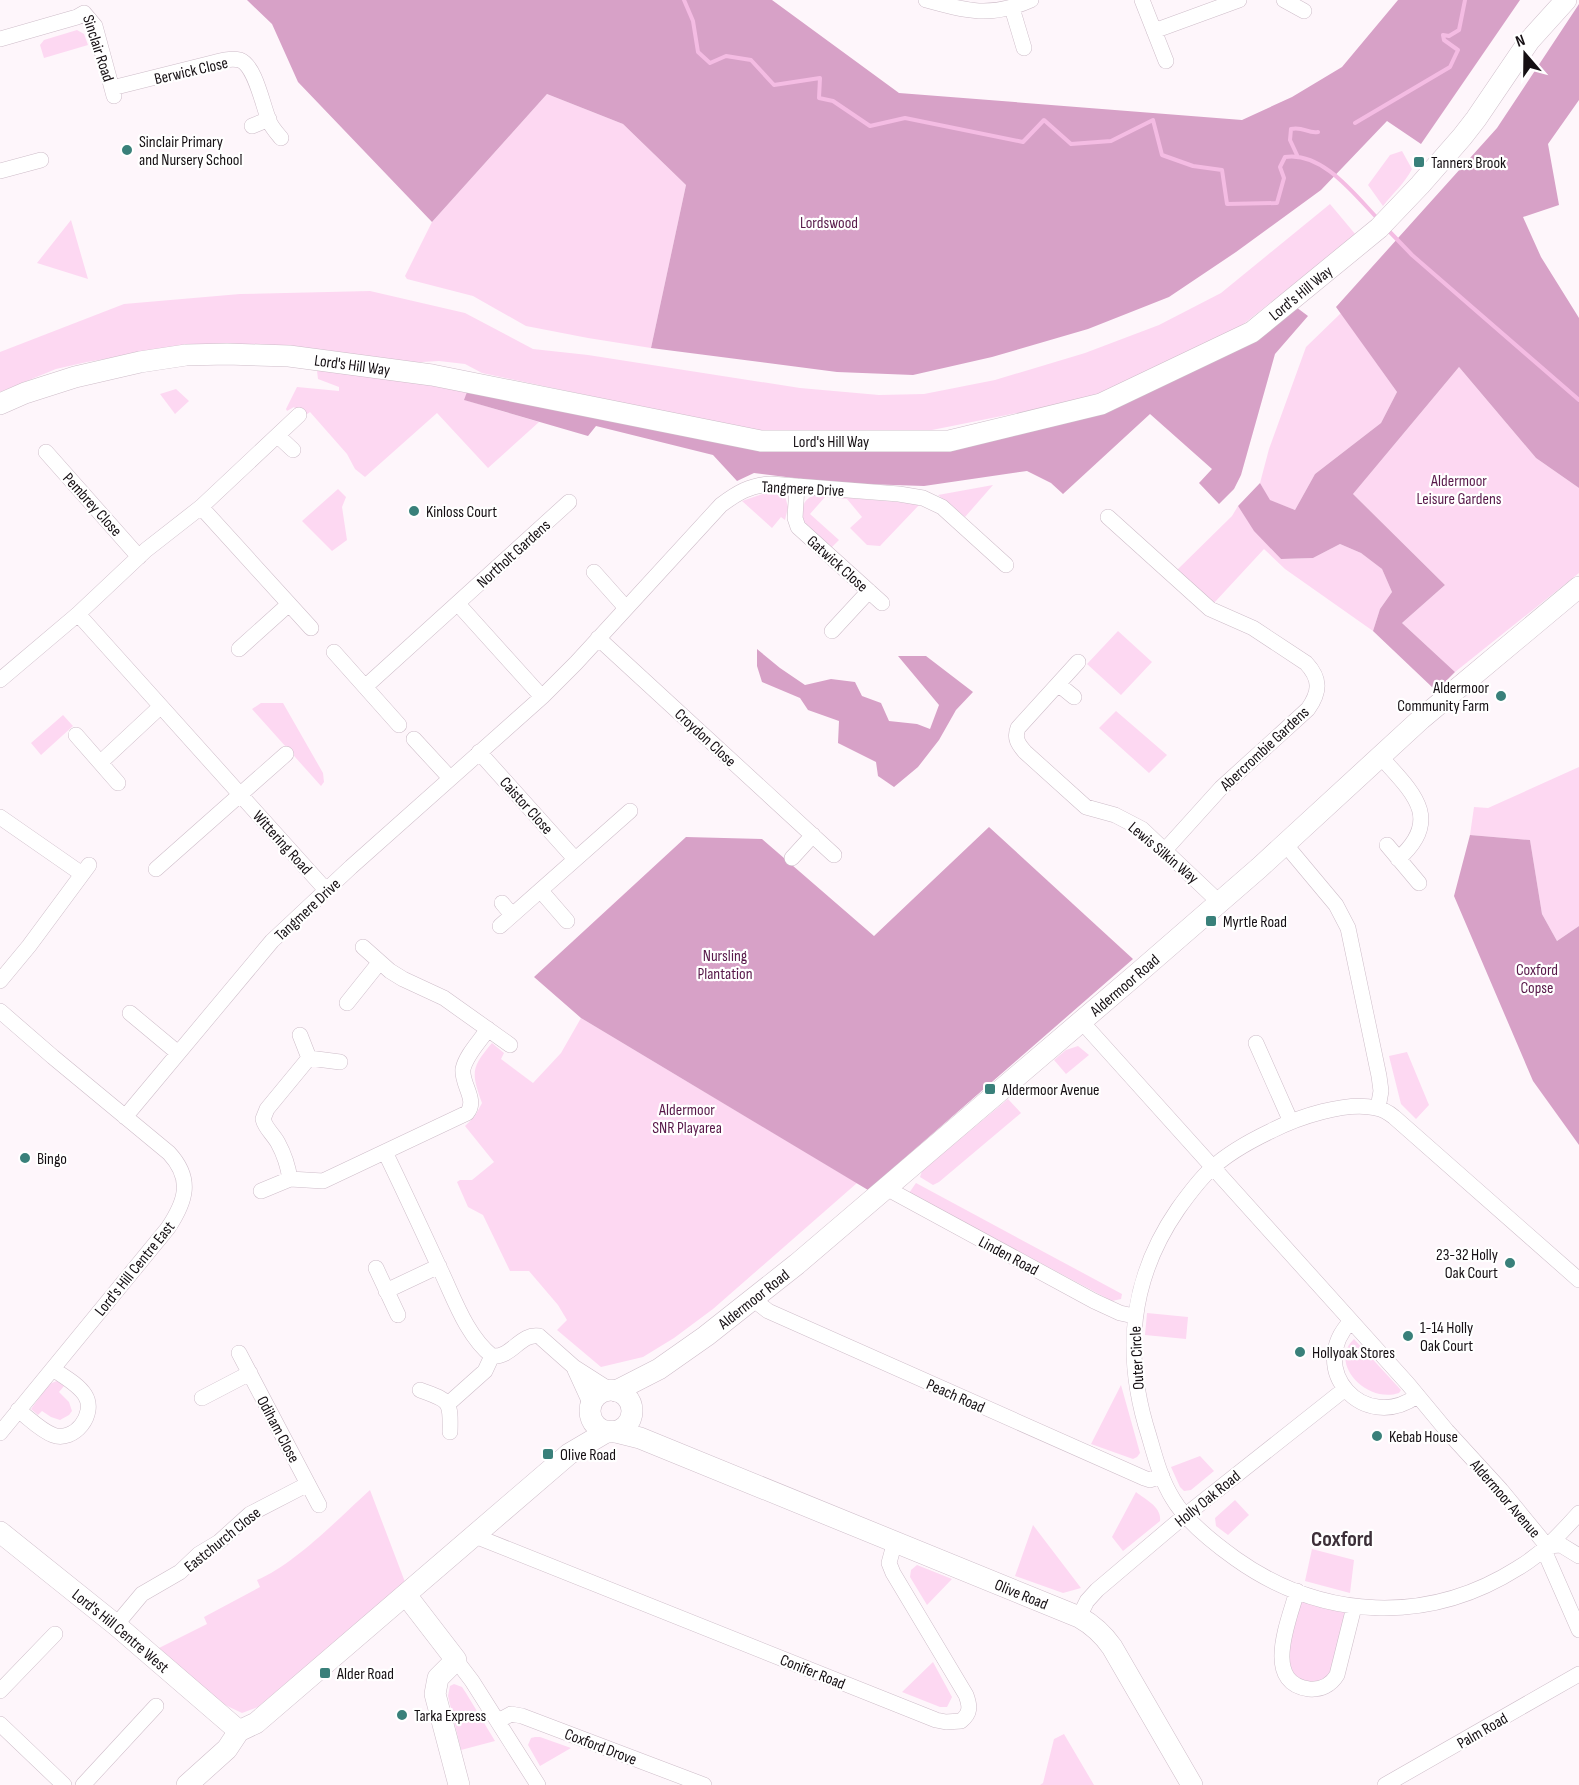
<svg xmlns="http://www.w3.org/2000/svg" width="1579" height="1785" font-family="'Sofia Sans Condensed',sans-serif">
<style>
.green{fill:#fdd8f2}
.forest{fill:#d7a1c7}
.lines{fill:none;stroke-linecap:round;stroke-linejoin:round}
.stream{stroke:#f4bce3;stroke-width:4}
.street-casing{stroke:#cebdc9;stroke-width:16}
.secondary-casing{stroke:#cebdc9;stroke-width:22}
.street{stroke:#fff;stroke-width:15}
.secondary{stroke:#fff;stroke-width:21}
.poi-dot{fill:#39807a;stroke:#fff;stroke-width:2}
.labels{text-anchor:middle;stroke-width:4.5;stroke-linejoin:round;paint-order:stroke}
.street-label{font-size:16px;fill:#150f13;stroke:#fff}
.poi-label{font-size:16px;fill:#150f13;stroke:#fff;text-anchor:start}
.park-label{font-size:16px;fill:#58194a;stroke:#fff}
.district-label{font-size:22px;font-weight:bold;fill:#3d3039;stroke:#fff}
</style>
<rect width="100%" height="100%" fill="#fef6fb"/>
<path class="green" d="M77,30L84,34L88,45L44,58L40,45L44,40Z
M547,94L623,124L686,185L651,348L588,338L526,326L473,296L407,279L405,276L432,222Z
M1402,151L1412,169C1405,183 1393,193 1383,206L1368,185L1390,155Z
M1330,204L1356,235L1241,326L1099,394L1052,406L922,432L765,433L482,373L465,364L439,361L405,363L375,357L245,344L140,353L87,362L56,369L0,392V352L124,304L240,294L370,291L465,313L533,349L588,355L800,388L879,395L924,394L995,380L1085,353L1159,325L1221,293Z
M71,220L88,279L37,263Z
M1341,313L1397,392L1381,423L1315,474L1295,510L1269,500L1260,483L1269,449L1306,347Z
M1459,367L1536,458L1579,488V573L1455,672L1402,623L1445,585L1353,494Z
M354,370L467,392L465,400L539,422L488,468L437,413L365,477L355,469L347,454L310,412L303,417L294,407L287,411L286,409L297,387L339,391V387L318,379L317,371Z
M176,389L189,401L175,414L160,394Z
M993,485L965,517L938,495Z
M338,489L346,497L342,507L347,540L332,551L302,521Z
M771,491L785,496L788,507L785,520L781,517L772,528L742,501Z
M816,495L920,504L880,546L867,545L850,528L862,517L847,499L825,497L810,514L839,540L831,548L805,524C799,512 802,498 816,495Z
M1238,506L1254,530L1281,559L1313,558L1340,544L1361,553L1382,569L1392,592L1380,609L1373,631L1285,569L1264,549L1214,603L1175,572L1232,516Z
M1118,631L1152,662L1121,695L1087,664Z
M261,703H283L323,773L324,782L321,786L252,709Z
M1116,711L1167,755L1149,773L1099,728Z
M63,715L73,726L41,755L31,743Z
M1579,767V926L1557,941L1542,914L1530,840L1470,835L1474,807L1488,808Z
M581,1018L857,1183L713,1309L674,1338L643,1357L601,1367L557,1330L567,1320L558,1305L529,1271H510L483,1215L468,1207L457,1182L460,1180H472L494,1162L465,1126L475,1116L482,1103C471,1072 471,1068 492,1043L504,1053L501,1059L533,1083L561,1053Z
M1078,1046L1089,1055L1066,1074L1054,1060L1066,1050Z
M1407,1052L1429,1105L1416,1119L1401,1104L1389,1056Z
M1008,1099L1021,1113L939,1182L933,1185L920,1177L922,1171Z
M916,1183L1122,1294L1121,1299L1112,1301L909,1193Z
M1147,1313L1188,1317L1186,1339L1145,1335Z
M1354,1339L1401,1390L1399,1393C1366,1404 1328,1363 1354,1339Z
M57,1381L64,1386L59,1392L69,1402L72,1411L69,1415L60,1420L51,1417L42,1411L38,1415L31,1409L49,1384Z
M1121,1385L1140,1453L1137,1457L1133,1459L1091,1444Z
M1200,1456L1214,1471L1191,1490L1184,1491L1180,1487L1171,1467Z
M370,1490L405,1582L258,1707L242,1713L223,1704L155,1650L207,1624L204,1617L260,1587L257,1580C295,1564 339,1518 370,1490Z
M1136,1492C1146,1500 1162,1507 1160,1521L1123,1551L1112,1537Z
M1235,1500L1249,1515L1228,1535L1216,1526L1215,1518Z
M1033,1525L1081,1588L1063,1593L1015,1576Z
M1312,1549L1354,1560L1350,1593L1305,1581Z
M917,1565L952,1579L927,1605L910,1577L911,1570Z
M1297,1591L1354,1607L1340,1669L1308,1689L1282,1665Z
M933,1662L952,1697L947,1707H940L902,1692Z
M454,1684L462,1687L466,1693L495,1741L461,1750L448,1696L450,1686Z
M1064,1734L1094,1785H1040L1043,1783L1054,1739Z
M535,1737H540L571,1748L540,1766L528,1745L531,1738Z"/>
<path class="forest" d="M247,0H772L899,93L1242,120L1292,97L1342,67L1398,0H1520L1421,144L1387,121L1321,190L1236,252L1169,297L1088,329L992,357L913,375L837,372L651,348L686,185L623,124L547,94L432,222L298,82L272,24Z
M1579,4V100L1548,144L1559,205L1523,217L1541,257L1579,318V488L1536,458L1459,367L1353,494L1445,585L1402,623L1455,672L1433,694V688L1373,631L1380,609L1392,592L1382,569L1361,553L1340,544L1313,558L1281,559L1254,531L1238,506L1260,483L1270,500L1295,510L1315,474L1381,423L1397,392L1336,307L1497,128Z
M1296,307L1308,316L1275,354L1241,475L1234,489L1219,504L1199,483L1212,469L1150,414L1063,494L1051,483L1027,471L924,486L834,483L754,473L737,481L713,455L596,426L588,436L464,400L467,392L631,421L947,447L1093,415Z
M757,649L780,668L805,685L831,679L855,682L862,696L881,703L889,721L917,724L930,729L939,705L898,656H926L973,692L956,710L939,740L918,767L894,787L878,776L876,762L838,743L839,721L808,710L800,698L762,682L757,666Z
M989,827L1133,959L868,1190L581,1018L534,977L686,837L762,839L874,936Z
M1470,835L1530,840L1542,914L1557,941L1579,926V1145L1533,1081L1454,896Z"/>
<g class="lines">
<path class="stream" d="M684,0L693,21L698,52L710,63L726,56L751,60L774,85L820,78L819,98L833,101L870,126L905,118L1023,142L1044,120L1071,144L1111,141L1153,120L1162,155L1193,166L1222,170L1227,204L1277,203L1284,178L1280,167L1285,157C1322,151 1355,195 1378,219
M1355,123L1450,67L1458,50L1444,40L1443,35L1449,36L1459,30L1465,0
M1297,155L1290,140L1291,129C1303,126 1308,134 1318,132
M1387,229L1412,255L1579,400"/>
<g class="street-casing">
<path id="street" d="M926,0C966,11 991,18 1031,0
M1142,0L1166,61
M1284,0L1304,11
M1012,8L1024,48
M84,13L95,26L114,96
M1154,31L1239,0
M0,39L77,17L84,13
M112,88L216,62C223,60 232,58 240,60C256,66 263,108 270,123C273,129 277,133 281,138
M252,126L269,119
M0,171L41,160
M278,436L293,450
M46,452L139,557
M797,486L795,518L798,527L882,603
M201,507L311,628
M1108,517L1210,609L1253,628L1306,663C1321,679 1320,692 1308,709L1221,788L1165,850
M594,572L626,608
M458,604L542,697
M78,614L326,890
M832,631L869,591
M598,638L834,855
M239,649L289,604
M334,652L399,725
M1078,662L1018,728C1014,738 1018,744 1025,752L1086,807L1115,815L1142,829L1219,902
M0,680L78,614L146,550L201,507L299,415
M1058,684L1074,697
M365,687L569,502
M76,735L118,783
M414,739L450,778
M479,752L575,859
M1380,756C1410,790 1445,818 1398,859
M101,762L160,707
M0,817L82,874
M1285,844L1336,905L1348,928L1379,1076L1381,1091L1378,1108
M1387,845L1419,883
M792,858L813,835
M156,869L286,754
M541,891L567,921
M502,903L512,915
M500,926L630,811
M363,947L390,971L403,979L444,998L510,1045
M0,981L29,946L89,865
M347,1003L379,963
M0,1011L53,1057L169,1153C193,1179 186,1201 168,1228L0,1433
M130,1013L178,1053
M1082,1022L1408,1384L1447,1431L1501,1490L1547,1546V1557L1579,1630
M300,1035L309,1058L340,1062
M1256,1043L1291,1122
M125,1117L272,941L351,867L542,697L576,663L721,505C737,493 750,485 771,484L899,494L923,498L942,507L1006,565
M385,1152C404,1191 422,1230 440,1269C454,1298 466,1335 492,1356C512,1358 520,1333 539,1336L574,1367L610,1390
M290,1179C288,1166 284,1154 278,1143C273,1134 265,1128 263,1119L267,1109L309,1058
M886,1188L1094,1301L1120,1313L1134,1316
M261,1191L290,1179L323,1181L467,1113C478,1100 461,1084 463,1069C466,1055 480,1041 488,1029
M376,1268L398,1315
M1579,1280L1394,1117C1389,1113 1383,1109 1376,1108C1346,1101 1298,1117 1271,1131C1250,1141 1228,1153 1211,1169C1198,1181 1188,1195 1178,1209C1129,1280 1123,1355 1149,1436C1155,1457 1161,1480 1173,1499C1186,1521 1215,1544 1236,1559C1322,1620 1428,1625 1518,1568C1542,1554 1561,1533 1579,1513
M386,1291L439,1266
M754,1300L768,1311L1144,1478L1150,1480L1162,1476
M1351,1321C1305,1369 1364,1434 1417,1396
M239,1353L319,1505
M575,1370L591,1405
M420,1390C449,1401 451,1399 450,1432
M202,1398L250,1373
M448,1404L485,1371L492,1356
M18,1410C29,1418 40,1430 53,1435C74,1443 97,1414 85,1395C78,1384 63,1376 53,1369
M475,1536L936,1720L946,1722L961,1721C971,1713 970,1706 966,1695L893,1573L889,1563L895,1541
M1547,1546L1561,1545L1579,1556
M1297,1591C1290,1618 1261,1683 1309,1689C1321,1690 1331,1685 1337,1675L1354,1607
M1079,1617L1087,1601L1097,1590L1182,1518L1345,1389
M116,1625L142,1594L180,1572L199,1554L219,1542L250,1514L308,1484
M456,1660L472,1681L538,1785
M0,1691L55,1634
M498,1721L511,1714L522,1716L704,1785
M0,1724L64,1785
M83,1785L156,1706
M1385,1785L1579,1674"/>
</g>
<g class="secondary-casing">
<g id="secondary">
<path id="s1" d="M0,404L25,393L75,377L140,362L186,355L227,354L289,356L432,375L761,441H949L1101,404L1252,332L1379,228L1420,185L1462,137L1476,119L1529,41L1566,0"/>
<circle cx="611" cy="1411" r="21"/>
<path id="s2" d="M616,1391L659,1369L706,1336L797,1264L1138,973L1259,868L1421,719L1579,587"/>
<path id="s3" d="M612,1431L640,1438L1079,1617C1093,1625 1103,1634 1112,1647L1192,1785"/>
<path id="s4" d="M0,1532L116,1625L239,1731"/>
<path d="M406,1595L456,1660L438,1678L435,1694L459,1785"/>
<path d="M187,1785L227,1749L239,1731L256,1723L569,1454L608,1431"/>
</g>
</g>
<use href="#street" class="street"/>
<use href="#secondary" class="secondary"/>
</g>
<g class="poi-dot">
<circle cx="127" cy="150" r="6"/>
<rect x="1413" y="156" width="12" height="12" rx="3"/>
<circle cx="414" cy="511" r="6"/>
<circle cx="1501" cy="696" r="6"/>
<rect x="1205" y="915" width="12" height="12" rx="3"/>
<rect x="984" y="1083" width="12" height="12" rx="3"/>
<circle cx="25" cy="1158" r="6"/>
<circle cx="1510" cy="1263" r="6"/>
<circle cx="1408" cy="1336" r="6"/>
<circle cx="1300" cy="1352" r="6"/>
<circle cx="1377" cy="1436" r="6"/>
<rect x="542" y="1448" width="12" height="12" rx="3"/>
<rect x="319" y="1667" width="12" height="12" rx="3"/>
<circle cx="402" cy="1715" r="6"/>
</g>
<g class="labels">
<g class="street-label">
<text transform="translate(99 48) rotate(72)" y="6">Sinclair Road</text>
<text transform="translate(191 70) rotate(-13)" y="6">Berwick Close</text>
<text dy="6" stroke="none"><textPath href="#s1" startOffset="1350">Lord's Hill Way</textPath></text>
<text dy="6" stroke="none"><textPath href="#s1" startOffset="360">Lord's Hill Way</textPath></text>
<text dy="6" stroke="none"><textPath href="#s1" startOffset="846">Lord's Hill Way</textPath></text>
<text transform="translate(803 488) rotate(3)" y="6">Tangmere Drive</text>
<text transform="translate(93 504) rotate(48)" y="6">Pembrey Close</text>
<text transform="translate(513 553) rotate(-42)" y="6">Northolt Gardens</text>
<text transform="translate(838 563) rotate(42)" y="6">Gatwick Close</text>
<text transform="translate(706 737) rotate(43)" y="6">Croydon Close</text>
<text transform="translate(1264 748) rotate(-43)" y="6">Abercrombie Gardens</text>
<text transform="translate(527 805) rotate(48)" y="6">Caistor Close</text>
<text transform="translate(283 842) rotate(48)" y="6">Wittering Road</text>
<text transform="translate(1164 852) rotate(40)" y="6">Lewis Silkin Way</text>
<text transform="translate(307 909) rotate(-43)" y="6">Tangmere Drive</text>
<text dy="6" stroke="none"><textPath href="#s2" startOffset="652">Aldermoor Road</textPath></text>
<text transform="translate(1009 1255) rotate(28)" y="6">Linden Road</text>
<text transform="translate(134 1268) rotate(-51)" y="6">Lord's Hill Centre East</text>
<text dy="6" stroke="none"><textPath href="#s2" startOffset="166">Aldermoor Road</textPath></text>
<text transform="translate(1136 1358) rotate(-93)" y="6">Outer Circle</text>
<text transform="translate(956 1395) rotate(24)" y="6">Peach Road</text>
<text transform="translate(279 1429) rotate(62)" y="6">Odiham Close</text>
<text transform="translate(1207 1498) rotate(-39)" y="6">Holly Oak Road</text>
<text transform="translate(1506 1498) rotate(49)" y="6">Aldermoor Avenue</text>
<text transform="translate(222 1539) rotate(-39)" y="6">Eastchurch Close</text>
<text dy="6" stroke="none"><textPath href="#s3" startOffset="441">Olive Road</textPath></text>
<text dy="6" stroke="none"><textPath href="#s4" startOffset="156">Lord's Hill Centre West</textPath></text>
<text transform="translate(813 1671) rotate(22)" y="6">Conifer Road</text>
<text transform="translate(1482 1730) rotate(-30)" y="6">Palm Road</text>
<text transform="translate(601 1746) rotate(21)" y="6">Coxford Drove</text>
</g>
<g class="poi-label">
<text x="139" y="147">Sinclair Primary<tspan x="139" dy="18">and Nursery School</tspan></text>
<text x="1431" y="168">Tanners Brook</text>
<text x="426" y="517">Kinloss Court</text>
<text x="1489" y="693" text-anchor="end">Aldermoor<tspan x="1489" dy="18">Community Farm</tspan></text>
<text x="1223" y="927">Myrtle Road</text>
<text x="1002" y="1095">Aldermoor Avenue</text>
<text x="37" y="1164">Bingo</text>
<text x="1498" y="1260" text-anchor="end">23-32 Holly<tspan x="1498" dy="18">Oak Court</tspan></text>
<text x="1420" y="1333">1-14 Holly<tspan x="1420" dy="18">Oak Court</tspan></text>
<text x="1312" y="1358">Hollyoak Stores</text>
<text x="1389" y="1442">Kebab House</text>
<text x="560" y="1460">Olive Road</text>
<text x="337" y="1679">Alder Road</text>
<text x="414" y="1721">Tarka Express</text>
</g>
<g class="park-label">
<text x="829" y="228">Lordswood</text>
<text x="1459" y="486">Aldermoor<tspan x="1459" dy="18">Leisure Gardens</tspan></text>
<text x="725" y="961">Nursling<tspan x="725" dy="18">Plantation</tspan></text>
<text x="1537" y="975">Coxford<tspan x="1537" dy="18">Copse</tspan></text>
<text x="687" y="1115">Aldermoor<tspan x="687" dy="18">SNR Playarea</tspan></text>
</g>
<g class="district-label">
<text x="1342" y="1546">Coxford</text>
</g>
</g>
<g transform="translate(1525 54) rotate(340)" stroke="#ffffff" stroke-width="4.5" paint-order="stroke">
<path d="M0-4.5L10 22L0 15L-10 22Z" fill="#150f13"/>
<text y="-9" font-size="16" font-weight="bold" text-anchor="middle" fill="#150f13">N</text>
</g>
</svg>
